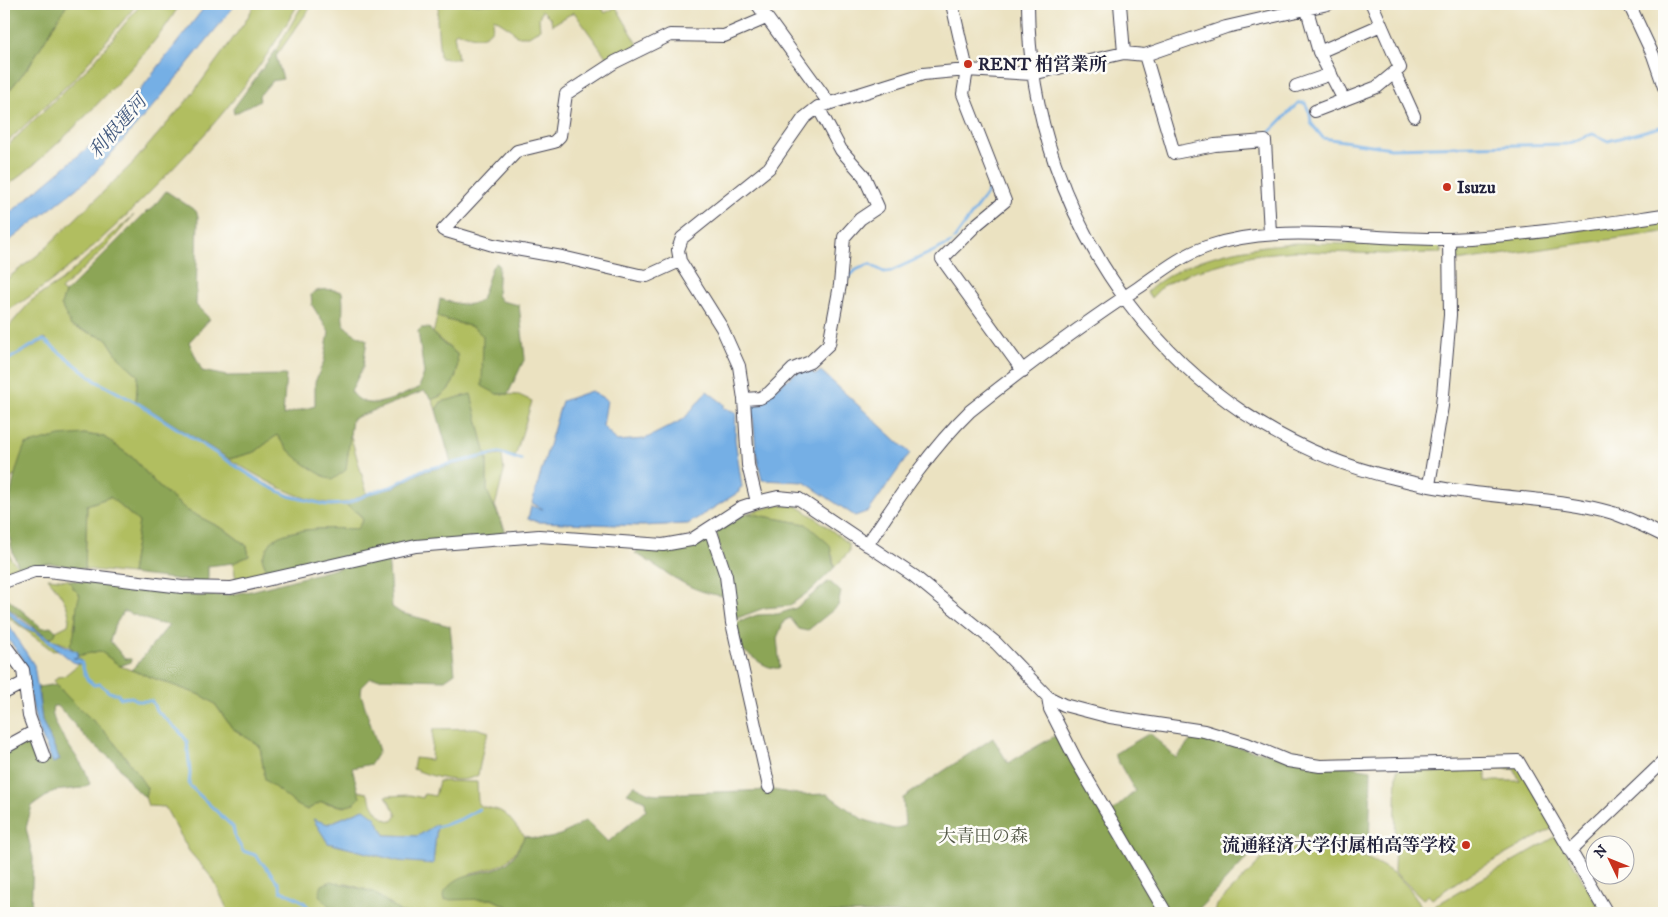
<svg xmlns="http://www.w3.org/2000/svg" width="1668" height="917" font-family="'IM FELL DW Pica','Noto Serif JP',serif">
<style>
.green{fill:#b1be60;stroke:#6a704e;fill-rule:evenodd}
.forest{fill:#8ca556;stroke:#576448}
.water{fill:#74afe5;stroke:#4b6890}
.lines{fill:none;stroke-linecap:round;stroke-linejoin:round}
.stream{stroke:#74afe5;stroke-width:3}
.minor-casing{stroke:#403f4f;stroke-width:14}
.minor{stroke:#fff;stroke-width:12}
.poi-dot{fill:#c8321e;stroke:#fdfcf7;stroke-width:2}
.labels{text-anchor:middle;stroke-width:5;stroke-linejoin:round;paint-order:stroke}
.poi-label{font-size:18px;font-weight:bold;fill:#22223b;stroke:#fdfcf7;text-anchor:start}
.park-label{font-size:18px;fill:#545948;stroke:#fdfcf7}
.water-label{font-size:19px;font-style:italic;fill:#435a7f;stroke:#fdfcf7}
</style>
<rect width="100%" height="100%" fill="#fdfcf7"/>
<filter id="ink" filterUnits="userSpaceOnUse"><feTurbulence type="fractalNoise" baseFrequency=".02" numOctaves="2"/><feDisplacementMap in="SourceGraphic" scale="10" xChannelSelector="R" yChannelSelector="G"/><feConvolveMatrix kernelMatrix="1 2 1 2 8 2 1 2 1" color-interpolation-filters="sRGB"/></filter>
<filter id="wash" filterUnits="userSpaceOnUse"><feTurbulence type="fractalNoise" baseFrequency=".0096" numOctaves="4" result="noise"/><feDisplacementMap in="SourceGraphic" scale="20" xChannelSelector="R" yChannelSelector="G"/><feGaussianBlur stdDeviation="1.12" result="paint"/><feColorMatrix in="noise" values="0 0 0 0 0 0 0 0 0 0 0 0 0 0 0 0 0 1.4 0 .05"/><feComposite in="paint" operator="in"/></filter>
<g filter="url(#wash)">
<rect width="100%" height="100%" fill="#ebe2c1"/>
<path class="green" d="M67,4H137L77,76L4,145V97L29,66Z
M141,4H180C161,37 134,65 108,93C75,127 43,160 4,188V149L91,65Z
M255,4H298C258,77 205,137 146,196C102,240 58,281 4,313V281L39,254L132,164L190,97L245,22Z
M303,4H313L279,52L276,50Z
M439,4H600L605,13L616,7L639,46L609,61L574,12L552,25L551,19L542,10L539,18L540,29L529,36H516L511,29L494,18L492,29C483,42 471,36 457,32L454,34L458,59L440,58L437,20Z
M134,215L105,248L61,290L65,293L61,305L71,326L107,339L119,358L138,375L136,403L264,483L289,495L314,502L331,506L346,505L359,514L363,520L357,529C338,528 286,527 273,541C268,546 265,553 262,558L269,575L236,580L233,563L249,556L247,546L227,531L188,511L158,486L133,458L104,437L84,434L11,478L4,517V363L47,339L44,338L4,361V332L32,300L61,281Z
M1664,220V232L1456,261L1457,254L1466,243Z
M1295,243L1439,245L1442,253L1386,254L1294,251L1253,255L1189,273L1164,285L1151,298L1147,292C1186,256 1244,247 1295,243Z
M437,317L473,327L484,336L482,364L497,394L519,395L532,401L515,457L500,452L486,455L471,395L441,402L436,410L432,399C452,395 460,373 457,354L433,334Z
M349,430L367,493C359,496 351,502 342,503C308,508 258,476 229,459L255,452L277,435C291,458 305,461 323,476L348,455Z
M502,455L504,472L495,506L505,530L487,491V457Z
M110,497L139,522L131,574L85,569L87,505Z
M779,505L797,506L816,518L849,544V552L834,568L833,556L806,524L747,513Z
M4,536L11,559L19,567L4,573Z
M48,578L69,580L74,589L80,594L74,627L75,638L69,646L49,638L52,637L56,631L68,625C73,608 58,591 48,578Z
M4,609L30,630L36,631L57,650L53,651L4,614Z
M100,651L120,666L203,696L215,704L232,728L260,746L265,780L307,810L321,802L345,807L360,798L357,791L367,793C373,804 379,821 393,821L397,815L386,796L410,795L423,798L424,794L435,796L439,781L477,782L478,804C484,809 494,807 502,812C512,818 516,829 525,836C507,867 505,865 471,873L455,899H492L521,913H402L373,892L344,883L328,905L340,913H229L213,879L189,851L165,807L148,806L145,797L147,788L100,727L72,703L54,681L57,677L64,676L80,663L83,665L73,657ZM364,809L385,835L418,836L437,825L433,863L399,861L328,843L314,820L327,824Z
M476,728L489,732L484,744L478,775C460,786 431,776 413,769L415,758L431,760L433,729Z
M1518,765L1555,827L1461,879L1432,899L1428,895L1423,899L1394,872L1397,769L1486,766V781H1520L1514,769L1495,768Z
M1557,836L1602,913H1436V905Z
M1315,845C1360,852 1405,867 1424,913H1215L1217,905L1265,856L1288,849Z"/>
<path class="forest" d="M4,4H67L29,66L4,97Z
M276,50L279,52L276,56L283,79L272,81L259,96L260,100L234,114L233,109Z
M166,191L196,211L198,216L196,305L210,319L189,342L202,371L227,376L286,375L283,415L315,406V382L324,361L329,332L312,305L311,295C318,287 332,289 342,292C346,323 333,324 367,340L363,367L351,391C367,416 398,396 419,388L424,373L418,331L421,328H429L439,340L457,354C460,373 452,395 432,399L424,391L352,419L346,470L332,480C311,470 290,456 277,435L255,452L229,459L136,401L138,375L119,358L107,339L71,326L61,305L65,293L147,211L152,209Z
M496,263L499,265L497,295L501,301L519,305L525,358L508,394H497L482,386L483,336L473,327L437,317L440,299C453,302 469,309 481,300L492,267Z
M471,394L486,455L451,463L436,410L441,402Z
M84,434L104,437L133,458L158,486L188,511L227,531L247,546L249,556L233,563L208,566V583L131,574L139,522L110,497L87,505L85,569L50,563L19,567C0,532 10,481 25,445L60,436Z
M487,457V491L505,530L502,535L340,557L269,575L262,558C265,553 268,546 272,541C286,527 338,528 357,529L363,520L359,514L346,505L373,493L393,488L422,472Z
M747,513L806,524L830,545L834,568L814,588L789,606L764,608L735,619L716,532Z
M709,536L725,596C688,593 665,570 635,553L640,549Z
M388,555L392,607L401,613L450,626L455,673L445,680L370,678L362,686L361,694L379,751L371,764L352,768L360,798C345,813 339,803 321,802L307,810L297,805L265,780L260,746L232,728L215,704L203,696L131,670L139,662L169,625L156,623L124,611L114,627L110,641L125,659H131V662L120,666L100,651L79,655L69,646C79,632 73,611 80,595L74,589L69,580L199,596L228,595L251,591Z
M829,581L841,592L838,606L807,631L799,629L790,618L784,621L777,638L780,668C765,670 754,657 742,650L736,623L757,615L778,614L796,608Z
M4,595L42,628L52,627L56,631L55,635L49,638L4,605Z
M52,685L58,686C71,702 85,713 100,727C118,745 133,767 147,788L145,797L134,788L115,762L87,739L58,706H53C47,721 77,755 84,769C87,773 88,779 90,784L82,788L54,791L32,806L26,828L33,858L31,913H4V754L30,740L34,741L42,761L51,758L53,763L60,760L42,721L38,687Z
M1060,733L1107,816L1135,791L1114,754L1150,733L1176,758L1196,734L1249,750L1371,770L1369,852L1320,836L1265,839L1195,913H521L492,899L444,900L443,895C458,868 482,877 504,865C515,859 519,846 525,836C551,844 565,833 586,820L608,842L646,810L645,801L627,793L634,785L649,793L658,794L773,790L803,795L827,794L862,819L893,829L905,826L903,798L993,738L1008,763Z
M331,881L373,892L402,913H340L328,905L319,895L322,885Z"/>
<path class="water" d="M207,4H236L160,98L90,178L4,245V218L110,129Z
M809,368L815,375L821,371L910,453L869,511L855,516L804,482L762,480L756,451L752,405L796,373Z
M591,391L607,400L603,426L617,441L645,439L684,419L707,391L724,404V408L736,412L735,439L742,487L739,489V492L688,524L642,526L539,522L528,519L531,506L543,509L532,503L562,401Z
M4,605C24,625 52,641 78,652V657L73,658L81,659L83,665L73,662L36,632C26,631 11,617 4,609Z
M4,618L34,665L42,721L60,760L53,763L36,723L23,659L4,633Z
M364,809L375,817L385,835L418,836L437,824L433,864L399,861L328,843L313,819L328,824Z"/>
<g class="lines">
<path class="stream" d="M1264,138L1298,103H1305L1310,113L1311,123L1323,138L1391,148L1567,144L1593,134L1608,141L1664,126
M954,239L992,186
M846,280L856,270L869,264L884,272L891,271L951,243
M4,362L40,341L44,340L96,381L139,404L264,484L289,496L327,505L346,504L373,492L391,487L422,470L499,453L521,460
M81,662L87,679L94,685L100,684L109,692L118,694L120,698L132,697L137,701H152L156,710L180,732L187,741L190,773L189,785L233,827L235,837L243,851L255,855L270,872L279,884L281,891C295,897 305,899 312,913
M437,827L459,820L479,809"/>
</g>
</g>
<g filter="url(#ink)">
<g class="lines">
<g class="minor-casing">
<path id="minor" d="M757,4L829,103
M952,4L967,70L963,94L1005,201L976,225L942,259L1023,371
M1028,4C1029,223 1176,428 1394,478C1417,484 1442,489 1467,492C1516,499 1566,499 1613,513C1631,519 1648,528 1664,536
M1120,4L1124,53
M1629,4L1653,55L1664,87
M1307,10L1319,52L1344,100
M1319,52L1381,25
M1145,55L1174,153L1215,145L1265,141L1270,233
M1395,74L1414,116
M1296,86L1331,74
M1315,111L1377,87L1400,68L1372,4
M680,261L647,276L639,275L562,257L493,245L443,230L517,151L554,142L560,136L566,94L615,62L670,35L724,36L766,18
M744,399L760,398L769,393L793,369L810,362L829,344L840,285L844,237L860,219L878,207L864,176L841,150L818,107
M1429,485L1442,406L1450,315L1449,239
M757,502L748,465L744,399L739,366L722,328L680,261L678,250L682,238L769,168L804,118L818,107L923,74L967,70L1032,74L1124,53L1145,55L1226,27L1328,4
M710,529L726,576L732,623L769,787
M867,545C899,497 929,451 970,411C1024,368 1080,326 1138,288C1160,273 1180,256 1206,247C1280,221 1371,241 1450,239C1522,236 1593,225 1664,215
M4,582L34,571H48L182,587L231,588L416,546L539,536L663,545L691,540L742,507L757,502L778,497L799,499L914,576L996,643L1048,697L1064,705L1110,717L1204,731L1247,744L1288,761L1320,766L1518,761L1607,913
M4,644L23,670L29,716L44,757
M4,693L25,682
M1048,697L1050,709L1076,760L1166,913
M4,748L35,731
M1570,851L1664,761"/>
</g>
<use href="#minor" class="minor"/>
</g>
</g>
<g class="poi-dot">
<circle cx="968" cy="64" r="5"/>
<circle cx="1447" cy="187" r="5"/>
<circle cx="1466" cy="845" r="5"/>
</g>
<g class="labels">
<g class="poi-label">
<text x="978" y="70">RENT 柏営業所</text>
<text x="1457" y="193">Isuzu</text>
<text x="1456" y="851" text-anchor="end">流通経済大学付属柏高等学校</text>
</g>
<g class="park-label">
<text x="983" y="842">大青田の森</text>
</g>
<g class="water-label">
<text transform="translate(117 126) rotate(-49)" y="7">利根運河</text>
</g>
</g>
<rect width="1668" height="917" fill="none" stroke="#fdfcf7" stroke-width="20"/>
<g transform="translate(1610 860) rotate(313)"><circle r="24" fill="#fdfcf7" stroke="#a5a5ac"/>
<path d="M0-4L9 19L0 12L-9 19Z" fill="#c8321e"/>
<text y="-8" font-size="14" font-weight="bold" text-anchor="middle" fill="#22223b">N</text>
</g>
</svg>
